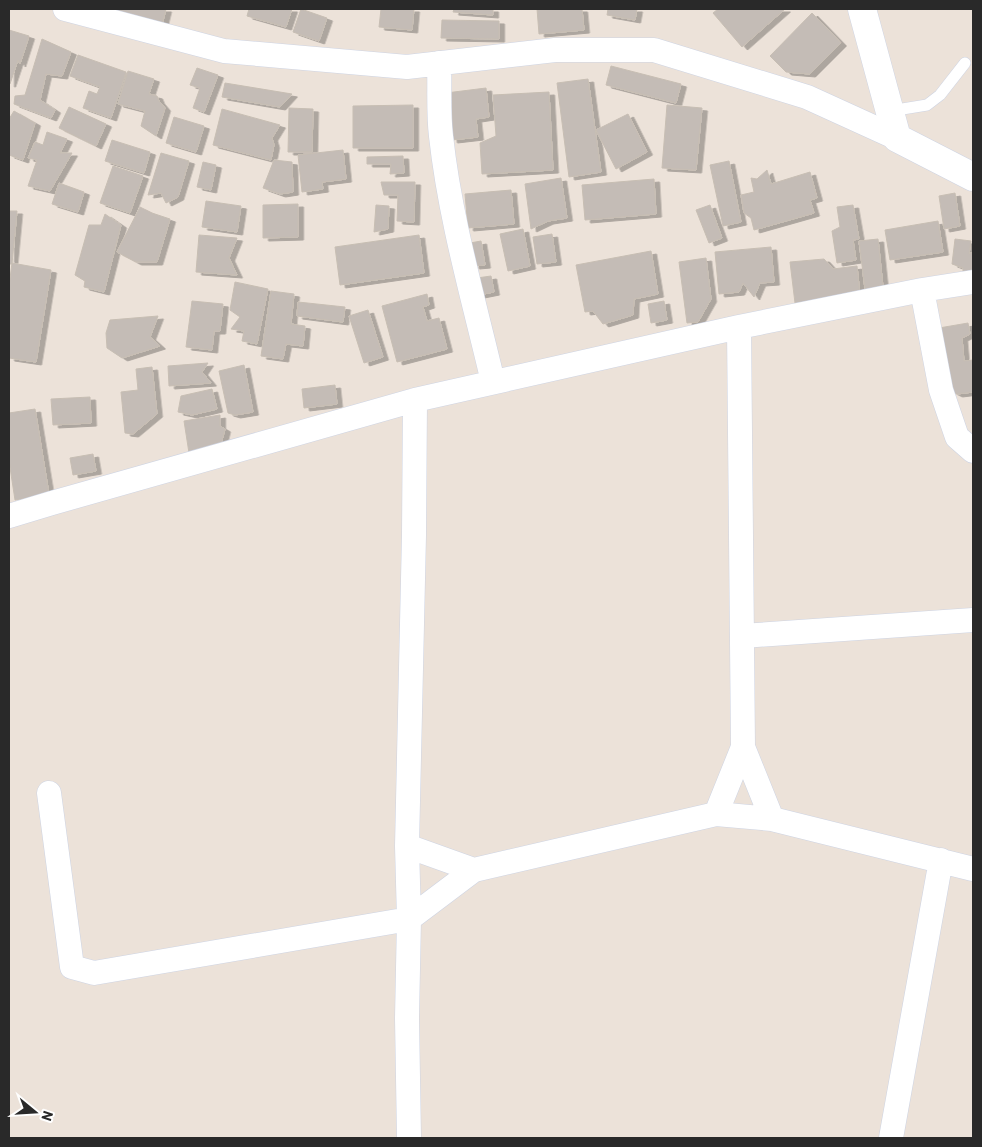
<svg xmlns="http://www.w3.org/2000/svg" width="982" height="1147" font-family="Barlow,sans-serif">
<style>
.building{fill:#c4bcb6;stroke:#c7beb3;filter:url(#shadow)}
.lines{fill:none;stroke-linecap:round;stroke-linejoin:round}
.lane-casing{stroke:#ced4e3;stroke-width:12}
.street-casing{stroke:#ced4e3;stroke-width:25}
.secondary-casing{stroke:#ced4e3;stroke-width:29}
.lane{stroke:#fff;stroke-width:11}
.street{stroke:#fff;stroke-width:24}
.secondary{stroke:#fff;stroke-width:28}
</style>
<defs>
<filter id="shadow"><feDropShadow dx="5.5" dy="3" stdDeviation="0" flood-color="#0004"/></filter>
</defs>
<rect width="100%" height="100%" fill="#ece2d9"/>
<path class="building" d="M115,9H166L162,25L114,14Z
M249,9H292L286,27L247,16Z
M301,9L327,18L319,41L293,32Z
M381,9H414L412,30L379,27Z
M454,9H493V15L453,12Z
M537,9H582L584,30L539,34Z
M608,9H637L635,20L607,15Z
M718,9H785L742,47L713,13Z
M812,13L841,43L810,74L786,72L770,56Z
M442,20L499,21V39L441,38Z
M9,30L29,36L20,64L18,60L10,84H9Z
M42,39L71,52L62,76L46,74L40,100L55,110L51,118L14,104L15,96L25,95Z
M78,55L126,72L111,118L83,108L89,91L97,94L100,87L70,76Z
M611,66L681,84L676,103L606,85Z
M197,68L218,75L204,112L193,108L200,88L190,85Z
M128,71L154,79L149,94L157,96L159,101L165,108L156,136L141,126L145,111L118,104Z
M588,79L601,172L569,177L557,83Z
M225,83L292,94L280,107L222,97Z
M486,88L489,117L476,119L478,137L452,140L446,93Z
M549,92L553,170L482,174L480,143L496,136L493,95Z
M413,105V148H353V106Z
M667,105L702,108L696,170L662,168Z
M69,107L106,124L96,146L59,128Z
M289,108L313,109L312,152H288Z
M222,109L280,125L272,138L274,145L271,160L213,145Z
M14,111L35,123L23,160L9,155V119Z
M628,114L647,152L616,169L596,130Z
M174,117L204,126L196,152L166,143Z
M47,132L67,139L60,153H72L50,191L28,186L37,160L28,158L35,142L43,145Z
M112,140L150,152L144,173L105,161Z
M343,150L346,179L322,182L323,189L302,192L298,155Z
M161,153L189,161L178,197L166,203L161,193L148,195Z
M403,156L404,173L390,174L391,164H367V157Z
M274,160L292,162L293,192L280,194L263,188Z
M729,161L741,222L723,226L710,165Z
M203,162L216,165L211,190L197,187Z
M113,166L143,176L130,213L100,203Z
M767,170L771,184L810,172L817,198L810,200L814,213L754,230L751,218L744,213L741,195L754,192L751,178L757,179Z
M561,178L567,218L548,221L531,229L525,184Z
M654,179L656,214L585,220L582,185Z
M381,182H415L414,222L397,221L398,195H384Z
M59,183L84,192L78,212L52,204Z
M511,190L514,224L468,228L465,194Z
M955,193L960,226L944,229L939,196Z
M206,201L241,206L237,232L202,227Z
M298,204V237L263,238V205Z
M376,205L389,206L388,229L374,232Z
M710,205L722,238L709,243L696,210Z
M853,205L859,239L853,240L856,260L837,263L832,231L840,227L837,207Z
M140,207L152,213L170,219L157,262H136L117,252Z
M9,211H17L12,264H9Z
M105,214L121,225L104,292L84,287L85,281L75,275L89,225H101Z
M938,221L943,252L890,260L885,230Z
M523,229L530,266L508,271L500,234Z
M552,234L556,262L537,264L533,237Z
M199,235L237,238L229,258L237,275L196,272Z
M419,235L424,273L340,285L335,247Z
M878,239L883,287L865,289L859,241Z
M955,239L971,241L969,254L973,252V272L963,273V268L952,264Z
M481,241L485,265L474,266L470,243Z
M771,247L774,282L760,283L754,297L743,283L739,292L719,294L715,252Z
M651,251L658,294L634,299L633,315L603,324L593,311L585,312L576,265Z
M706,258L711,299L698,322L687,323L679,262Z
M824,259L833,269L857,266L860,295L795,303L790,262Z
M12,263L51,270L36,362L9,358V286Z
M491,276L494,292L479,295L477,278Z
M235,282L268,289L257,344L242,341L244,331L231,329L240,317L230,310Z
M271,291L294,294L291,324L305,326L303,346L286,344L283,359L261,356Z
M427,294L429,305L423,307L427,321L439,318L447,349L397,362L382,306Z
M192,301L223,304L220,331H214L212,350L186,347Z
M664,301L667,320L651,323L648,304Z
M298,302L345,307L343,322L297,316Z
M368,310L383,357L364,363L349,316Z
M158,316L150,337L160,346L122,358L107,348L106,333L110,320Z
M968,323L970,334L962,338L964,361L973,360V392L957,394L951,391L939,328Z
M208,363L202,372L211,383L169,386L168,366Z
M244,365L253,412L235,415L228,413L219,371Z
M152,367L157,414L133,434L125,433L121,392L138,390L136,369Z
M335,385L337,404L304,408L302,389Z
M212,389L217,409L192,415L178,412L181,396Z
M90,397L91,423L53,425L51,399Z
M35,409L49,494L15,500L9,461V413Z
M220,415V426L225,429L220,448L189,453L184,421Z
M93,454L96,471L73,475L70,458Z"/>
<g class="lines">
<g class="lane-casing">
<path id="lane" d="M890,111L927,105L940,95L965,63"/>
</g>
<g class="street-casing">
<path id="street" d="M65,9L224,51L407,67L555,50H654L807,97L897,138
M439,63C440,87 438,112 441,136C450,219 474,301 493,382
M922,290L941,390L957,437L973,451
M739,327L743,747L772,819
M9,516L52,503L415,400L739,327L922,290L973,282
M742,636L973,620
M49,793L72,967L94,973L409,919L474,870
M716,814L743,747
M407,846L474,870L716,814L772,819L973,869
M409,1138L407,1018L409,919L407,846L414,535L415,400
M891,1138L941,860"/>
</g>
<g class="secondary-casing">
<path id="secondary" d="M862,9L897,138L973,177"/>
</g>
<use href="#lane" class="lane"/>
<use href="#street" class="street"/>
<use href="#secondary" class="secondary"/>
</g>
<rect width="982" height="1147" fill="none" stroke="#292929" stroke-width="20"/>
<g transform="translate(35 1112) rotate(108)" stroke="#ffffff" stroke-width="4" paint-order="stroke">
<path d="M0-4L9 19L0 12L-9 19Z" fill="#292929"/>
<text y="-8" font-size="14" font-weight="bold" text-anchor="middle" fill="#292929">N</text>
</g>
</svg>
